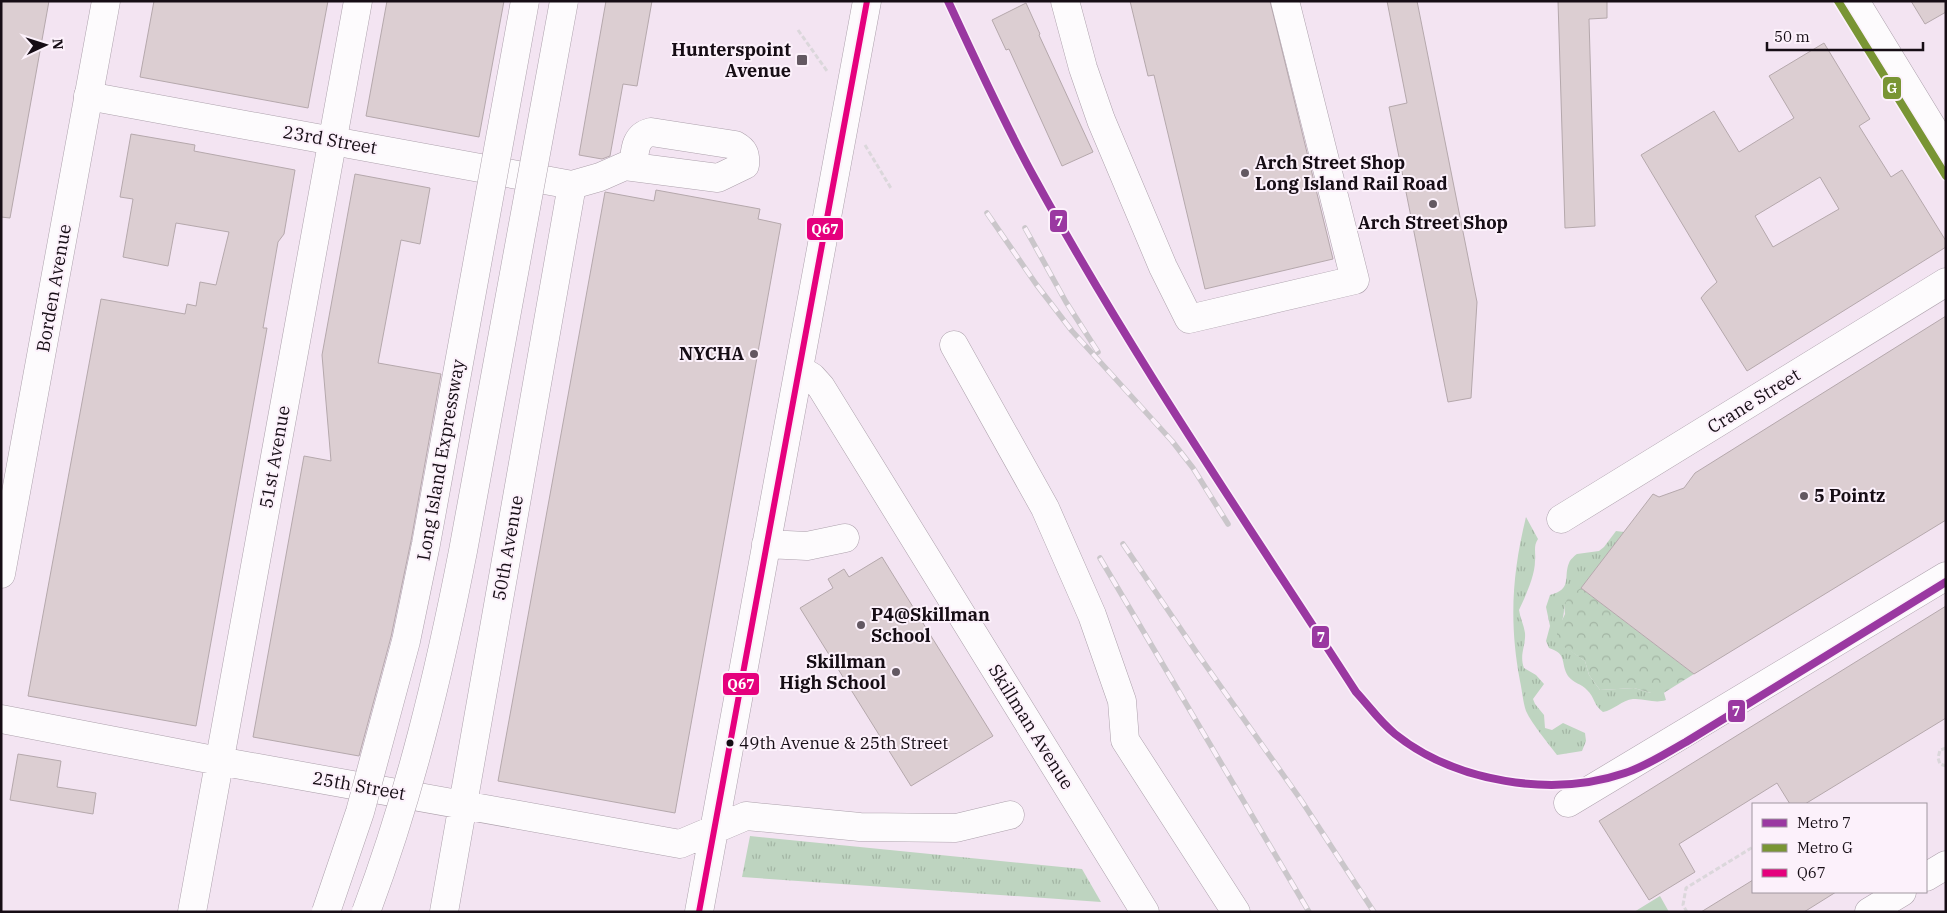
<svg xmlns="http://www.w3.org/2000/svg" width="1947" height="913" font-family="'IBM Plex Serif',serif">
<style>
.grass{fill:url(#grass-tufts)}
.forest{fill:url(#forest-crowns)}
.pitch{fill:#bed4c0}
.building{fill:#dcced2;stroke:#b5a8ac;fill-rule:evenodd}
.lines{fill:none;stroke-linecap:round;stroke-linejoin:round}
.minor-casing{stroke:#ada1ac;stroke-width:29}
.major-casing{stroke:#ada1ac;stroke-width:29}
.path{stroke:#dbd7db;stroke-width:3;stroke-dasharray:5 2.5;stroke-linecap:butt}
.minor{stroke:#fdfbfd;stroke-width:28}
.major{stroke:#fdfbfd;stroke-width:28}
.rail-casing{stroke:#cac6ca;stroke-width:5.5}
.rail{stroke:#fcf1fb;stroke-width:4;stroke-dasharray:11;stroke-linecap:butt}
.highway-bridge-casing{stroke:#ada1ac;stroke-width:29;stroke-linecap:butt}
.highway-bridge{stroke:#fdfbfd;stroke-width:28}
.bus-1-casing{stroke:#fcf1fb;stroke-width:10}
.bus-1{stroke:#e5007d;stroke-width:6}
.metro-1-casing{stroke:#fcf1fb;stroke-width:11}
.metro-2-casing{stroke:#fcf1fb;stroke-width:11}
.metro-1{stroke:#9a38a1;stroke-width:8}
.metro-2{stroke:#799534;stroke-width:8}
.poi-dot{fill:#635862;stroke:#fcf1fb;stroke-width:2}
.bus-dot{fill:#160d15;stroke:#fcf1fb;stroke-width:2}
.labels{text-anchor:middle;stroke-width:4;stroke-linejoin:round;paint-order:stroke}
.bus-label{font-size:17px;fill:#160d15;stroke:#fcf1fb;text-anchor:start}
.poi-label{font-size:18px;font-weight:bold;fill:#160d15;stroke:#fcf1fb;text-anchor:end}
.street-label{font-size:18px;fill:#160d15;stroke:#fcf1fb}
.line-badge{stroke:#fcf1fb;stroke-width:2}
.badge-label{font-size:14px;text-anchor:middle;font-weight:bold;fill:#fff}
</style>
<defs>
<pattern id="grass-tufts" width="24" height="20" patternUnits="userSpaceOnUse" patternTransform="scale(1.25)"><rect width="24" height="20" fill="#bed4c0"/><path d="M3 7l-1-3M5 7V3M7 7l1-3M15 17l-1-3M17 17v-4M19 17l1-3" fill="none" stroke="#a3b5a4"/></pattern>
<pattern id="forest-crowns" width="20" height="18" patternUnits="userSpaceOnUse" patternTransform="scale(1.25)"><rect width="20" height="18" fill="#bed4c0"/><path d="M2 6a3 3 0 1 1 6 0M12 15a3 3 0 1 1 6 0" fill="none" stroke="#a3b5a4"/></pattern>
</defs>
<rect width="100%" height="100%" fill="#f3e4f2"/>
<path class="grass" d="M1526,517L1538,539C1533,546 1536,553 1535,561C1535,576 1525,597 1519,610C1520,618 1524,625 1525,633C1526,646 1519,655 1524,668L1536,675L1544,684L1533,699L1535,704L1544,715L1545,728L1552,730L1563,723L1585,733L1586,741L1582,751L1557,755C1548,743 1532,724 1526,711C1523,702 1522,690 1520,681C1509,623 1512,574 1526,517Z
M1616,531L1624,532L1580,590L1564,605C1565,617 1559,629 1557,641L1585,661L1589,675L1600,690L1634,688L1651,693H1664L1666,700C1654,704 1645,698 1633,699C1622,700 1614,710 1603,712C1593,705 1595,697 1587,690C1582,684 1573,683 1568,676C1560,663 1568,654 1549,648L1546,641L1550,626L1546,607L1550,595C1573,589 1563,577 1569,563C1570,560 1574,556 1577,554L1599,551L1604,547Z
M750,836L1082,869L1101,902L742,877Z"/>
<path class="forest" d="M1581,588L1694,674L1662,694L1651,693L1634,688L1600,690L1589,675L1585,661L1557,642V631L1565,614L1564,605L1569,596Z"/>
<path class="pitch" d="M1660,896L1669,912H1634Z"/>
<path class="building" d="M1,1H49L10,218L1,217Z
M154,1H328L308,108L140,77Z
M387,1H504L479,137L366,116Z
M606,1H652L637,86L623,84L610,156L602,159L579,155Z
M1130,1H1270L1333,259L1205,289L1154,75L1148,76Z
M1387,1H1417L1477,302L1471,398L1448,402L1389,107L1407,103Z
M1558,1H1607V18L1589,19L1595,226L1565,228Z
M1911,1H1946V12L1925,24Z
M1026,3L1040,34L1039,35L1093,152L1062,166L1009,49L1006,50L992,20Z
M1824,43L1870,119L1859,126L1891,177L1902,170L1946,241V247L1747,371L1701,298L1706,292L1717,282L1641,155L1714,111L1739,152L1794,118L1769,76ZM1820,177L1839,209L1773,247L1755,216Z
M131,134L195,145L194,151L295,170L284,234L278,242L263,328H267L196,726L28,696L101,299L185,314L187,304L196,306L200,282L216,285L229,232L176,223L168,266L123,257L133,199L120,197Z
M355,174L430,188L420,244L401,240L378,363L441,374L411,541L391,637L359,756L253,737L304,456L331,461L322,355Z
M656,190L760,209L758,219L781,224L675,813L498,781L605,192L654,201Z
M1946,316V520L1694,674L1581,588L1653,494L1659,497L1684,488L1695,473Z
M882,557L993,736L911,786L800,608L833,588L828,579L844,569L849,577Z
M1946,606V718L1805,804H1790L1777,783L1679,844L1695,872L1649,900L1599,821Z
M18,754L61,761L57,787L96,793L93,814L10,800Z
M1753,880V892H1836L1804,912H1701Z"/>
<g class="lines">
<g class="minor-casing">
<path id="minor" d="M1065,1L1083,68L1101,120L1163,267L1189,319L1355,280L1285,1
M88,96L572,185L600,177L625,166L718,178L745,165C746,154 744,150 735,145L651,132C634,136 635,152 633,167
M954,345L1045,508L1092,615L1122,701L1125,740L1236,912
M799,369L812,377L821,387L1145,912
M1561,519L1946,282
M766,544L807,546L845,538
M1,719L219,761L680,844L746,816L860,827L956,828L1010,815
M1568,803L1946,576
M1926,877L1946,865
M192,912L358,1
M444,912L572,185
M699,912C754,608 811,305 867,1
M1869,912L1902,892"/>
</g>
<g class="major-casing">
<path id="major" d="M1855,1L1946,150
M1,574L106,1"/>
</g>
<path class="path" d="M798,30L827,71
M865,145L892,190
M1946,748L1940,750L1938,758L1940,764L1946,766
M1687,912L1683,905L1686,888L1753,847"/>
<use href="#minor" class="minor"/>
<use href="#major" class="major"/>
<g class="rail-casing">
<path id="rail" d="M987,213L1036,284L1072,331L1172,441L1193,468L1228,524
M1025,228L1066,302L1098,352
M1123,544L1197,653L1301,800L1374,912
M1100,558L1309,912"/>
</g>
<use href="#rail" class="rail"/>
<g class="highway-bridge-casing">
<path id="highway-bridge" d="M326,912L360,812L406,641L426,544L525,1
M366,912C410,795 439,674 463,551L564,1"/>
</g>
<use href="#highway-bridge" class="highway-bridge"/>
<g class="bus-1-casing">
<path id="bus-1" d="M699,912L867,1"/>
</g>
<use href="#bus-1" class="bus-1"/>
<g class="metro-1-casing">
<path id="metro-1" d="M948,1C976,61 1003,121 1035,179C1132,356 1247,523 1356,692C1369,706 1380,722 1395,734C1455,782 1552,798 1625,773C1647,766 1666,753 1686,742L1946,582"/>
</g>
<g class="metro-2-casing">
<path id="metro-2" d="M1838,1L1946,176"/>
</g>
<use href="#metro-1" class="metro-1"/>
<use href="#metro-2" class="metro-2"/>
</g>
<g class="poi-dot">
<rect x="796" y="54" width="12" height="12" rx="2.5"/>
<circle cx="1245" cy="173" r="5"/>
<circle cx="1433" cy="204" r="5"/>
<circle cx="754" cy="354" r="5"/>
<circle cx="1804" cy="496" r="5"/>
<circle cx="861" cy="625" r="5"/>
<circle cx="896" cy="672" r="5"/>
</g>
<circle class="bus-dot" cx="730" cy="743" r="4.5"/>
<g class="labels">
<g class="bus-label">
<text x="739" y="749">49th Avenue &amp; 25th Street</text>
</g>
<g class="poi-label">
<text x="791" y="56">Hunterspoint<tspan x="791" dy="21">Avenue</tspan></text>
<text x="1255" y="169" text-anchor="start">Arch Street Shop<tspan x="1255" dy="21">Long Island Rail Road</tspan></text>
<text x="1433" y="229" text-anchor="middle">Arch Street Shop</text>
<text x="744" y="360">NYCHA</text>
<text x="1814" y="502" text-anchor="start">5 Pointz</text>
<text x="871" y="621" text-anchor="start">P4@Skillman<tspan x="871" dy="21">School</tspan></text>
<text x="886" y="668">Skillman<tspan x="886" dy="21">High School</tspan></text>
</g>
<g class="street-label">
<text transform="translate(330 140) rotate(10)" y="6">23rd Street</text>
<text transform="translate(54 288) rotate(-80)" y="6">Borden Avenue</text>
<text transform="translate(1754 401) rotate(-32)" y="6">Crane Street</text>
<text transform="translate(275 457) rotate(-80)" y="6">51st Avenue</text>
<text transform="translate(441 460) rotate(-80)" y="6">Long Island Expressway</text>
<text transform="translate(508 548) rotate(-80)" y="6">50th Avenue</text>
<text transform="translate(1031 727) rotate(58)" y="6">Skillman Avenue</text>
<text transform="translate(359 786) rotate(10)" y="6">25th Street</text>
</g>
</g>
<g class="line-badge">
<rect x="1882" y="76" width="20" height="24" rx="5" fill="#799534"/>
<rect x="1049" y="209" width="19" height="24" rx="5" fill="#9a38a1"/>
<rect x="806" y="217" width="38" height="24" rx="5" fill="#e5007d"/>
<rect x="1311" y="625" width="19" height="24" rx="5" fill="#9a38a1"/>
<rect x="722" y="672" width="38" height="24" rx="5" fill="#e5007d"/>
<rect x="1727" y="699" width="19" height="24" rx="5" fill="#9a38a1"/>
</g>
<g class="badge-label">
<text x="1892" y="93">G</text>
<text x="1059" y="226">7</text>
<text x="825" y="234">Q67</text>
<text x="1321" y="642">7</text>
<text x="741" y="689">Q67</text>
<text x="1736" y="716">7</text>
</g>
<rect width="1947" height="913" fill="none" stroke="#160d15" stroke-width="5"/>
<rect x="1752" y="803" width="175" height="90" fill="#fcf1fb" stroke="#a0969f"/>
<rect x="1762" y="819" width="25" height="8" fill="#9a38a1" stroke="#a0969f"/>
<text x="1797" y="828" font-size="15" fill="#160d15">Metro 7</text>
<rect x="1762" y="844" width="25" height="8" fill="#799534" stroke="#a0969f"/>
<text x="1797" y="853" font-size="15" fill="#160d15">Metro G</text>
<rect x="1762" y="869" width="25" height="8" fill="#e5007d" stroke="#a0969f"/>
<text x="1797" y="878" font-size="15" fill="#160d15">Q67</text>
<g transform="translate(45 45) rotate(86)" stroke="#fcf1fb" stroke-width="4" paint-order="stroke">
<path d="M0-4L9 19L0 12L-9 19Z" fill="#160d15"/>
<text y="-8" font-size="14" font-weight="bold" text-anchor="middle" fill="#160d15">N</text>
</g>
<path d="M1767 42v8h156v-8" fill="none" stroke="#160d15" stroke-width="2.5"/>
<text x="1774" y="42" font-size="15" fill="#160d15" stroke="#fcf1fb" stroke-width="4" paint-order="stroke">50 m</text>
</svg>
